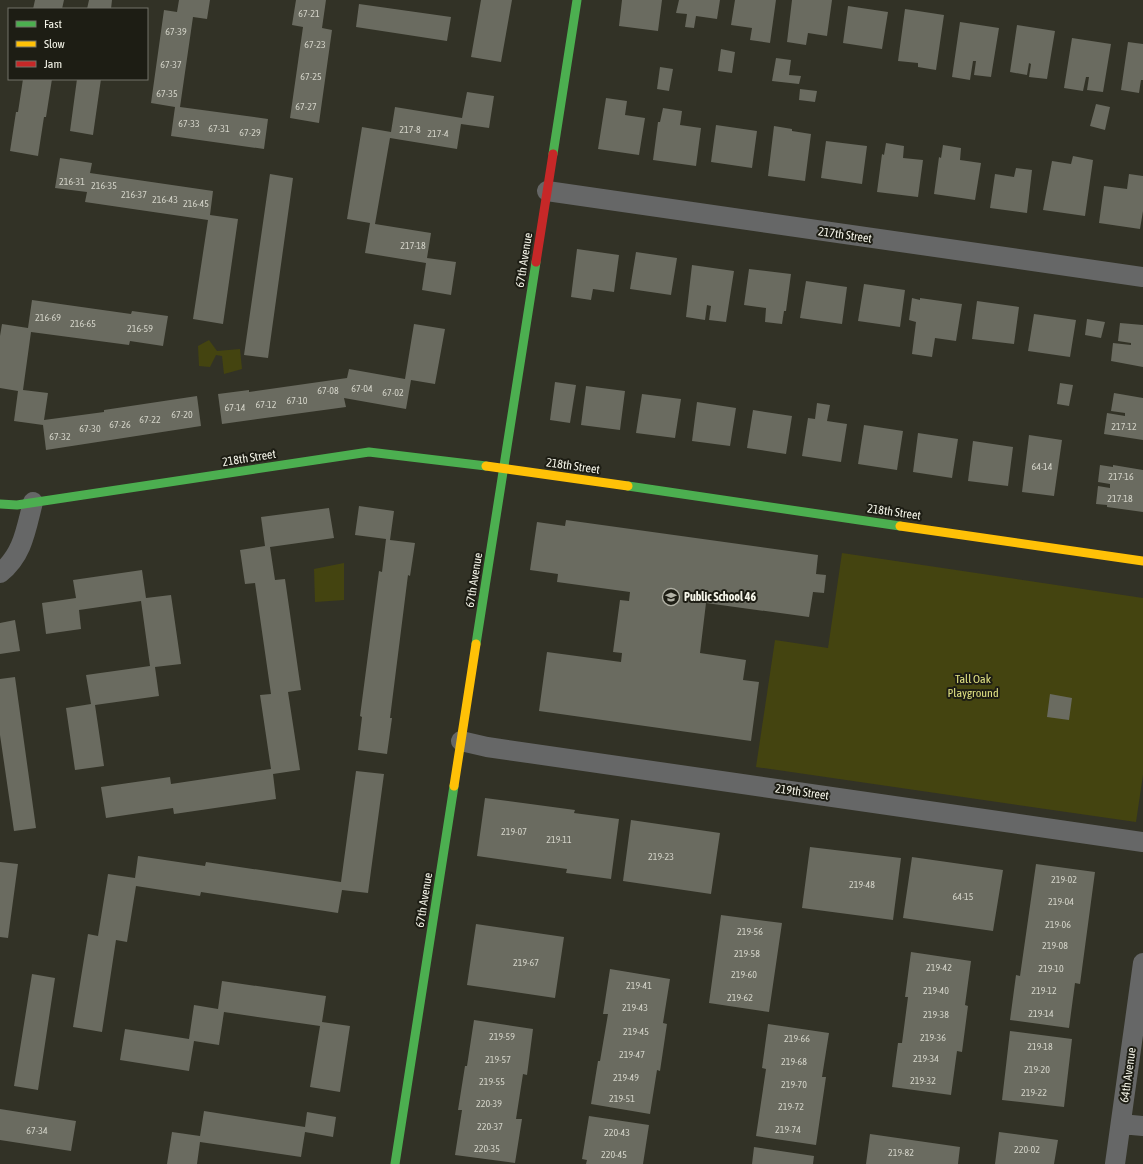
<svg xmlns="http://www.w3.org/2000/svg" width="1143" height="1164" font-family="'Asap Condensed',sans-serif">
<style>
.green{fill:#444410}
.building{fill:#6a6b60}
.lines{fill:none;stroke-linecap:round;stroke-linejoin:round}
.street{stroke:#666767;stroke-width:20}
.fast{stroke:#4caf50;stroke-width:9}
.slow{stroke:#ffc107;stroke-width:9}
.jam{stroke:#c62828;stroke-width:9}
.labels{text-anchor:middle;stroke-width:4;stroke-linejoin:round;paint-order:stroke}
.number-label{font-size:10px;fill:#d2d2c7}
.street-label{font-size:12px;fill:#f5f5e9;stroke:#1d1d14}
.poi-label{font-size:12px;font-weight:bold;fill:#f5f5e9;stroke:#1d1d14;text-anchor:start}
.park-label{font-size:12px;fill:#e0e183;stroke:#1d1d14}
</style>
<rect width="100%" height="100%" fill="#323226"/>
<path class="green" d="M209,340L217,351L240,349L242,369L224,374L222,356L216,355L210,367L199,366L198,346Z
M842,553L1143,598V775L1136,822L756,767L775,640L828,648Z
M344,563V600L315,602L314,569Z"/>
<path class="building" d="M35,0H64L62,9H33Z
M89,0H112L111,9H87Z
M179,0H210L207,19L193,17L180,107L268,119L264,149L171,136L175,107L151,103L164,10L177,12Z
M296,0H326L322,28L332,30L319,123L290,118L303,27L292,25Z
M481,0H512L501,62L471,57Z
M622,0H662L658,31L619,26Z
M679,0H720L717,19L696,16L694,28L685,27L687,14L676,13Z
M735,0H776L770,43L750,40L752,28L731,25Z
M792,0H832L827,36L808,33L806,45L787,42Z
M359,4L451,17L447,41L356,27Z
M848,6L888,12L882,49L843,43Z
M905,9L944,15L936,70L918,67V63L898,61Z
M960,22L999,28L991,77L974,75L976,61H973L970,80L952,77Z
M1017,25L1055,31L1047,79L1029,77L1031,64L1029,63L1027,75L1010,72Z
M1072,38L1111,44L1103,92L1087,90L1089,77H1086L1083,91L1064,88Z
M1128,42L1143,44V80H1141L1139,93L1121,90Z
M721,49L735,52L732,73L718,71Z
M776,58L791,60L789,75L801,76L799,84L772,81Z
M660,67L673,69L669,91L657,89Z
M23,79H52L46,117H44L38,156L10,151L16,112H18Z
M77,79H101L93,135L70,131Z
M800,89L817,91L815,102L799,100Z
M467,92L494,96L489,128L461,124L457,149L390,138L375,224L431,233L427,258L456,262L451,295L422,290L426,263L365,253L370,223L347,219L362,127L391,132L395,107L462,118Z
M606,98L627,101L625,115L645,118L639,155L598,149Z
M1096,104L1110,107L1105,130L1090,126Z
M663,108L682,111L680,125L701,128L696,166L653,160L658,122H660Z
M716,125L757,131L752,168L711,162Z
M774,126L792,129V131L811,134L805,181L768,176Z
M826,141L867,146L862,184L821,178Z
M886,143L904,146L903,158L923,160L918,197L877,192L882,154L884,155Z
M943,145L961,148L960,160L981,163L975,200L934,194L939,157L941,158Z
M1073,156L1093,160L1085,216L1043,210L1052,161L1071,164Z
M60,158L92,163L90,173L213,191L210,215L238,219L223,324L193,319L208,220L85,202L87,192L55,188Z
M1016,168L1032,170L1027,213L990,208L995,174L1014,177Z
M270,174L293,178L268,358L244,355Z
M1129,174L1143,176V211L1140,229L1099,223L1104,186L1127,189Z
M577,249L619,255L614,292L593,289L591,300L571,297Z
M636,252L677,258L671,295L630,289Z
M692,265L734,271L726,322L709,320L711,306L707,305L705,320L686,317Z
M749,269L791,274L786,311H784L782,324L765,322L766,308L744,305Z
M806,281L847,287L842,324L800,318Z
M864,284L905,290L900,327L858,321Z
M912,298L920,300V298L962,304L956,341L935,338L932,357L912,354L916,322L909,320Z
M32,300L131,314L132,311L168,316L163,346L130,341L129,345L31,332L23,390L48,393L44,420L104,412V410L197,396L201,426L46,450L43,425L14,421L18,391L0,388V336L2,324L28,328Z
M977,301L1019,307L1014,344L972,339Z
M1034,314L1076,320L1070,357L1028,351Z
M1087,319L1105,322L1101,338L1085,335Z
M1120,323L1143,325V367L1111,361L1113,343L1131,345V343L1118,341Z
M414,324L445,329L435,384L411,380L406,409L344,398L346,407L222,424L218,394L249,390V392L347,378L349,369L405,379Z
M555,382L576,385L570,423L550,420Z
M1060,383L1073,385L1069,406L1057,404Z
M586,386L625,391L620,430L581,425Z
M1114,393L1143,398V440L1104,434L1107,413L1125,416V413L1111,411Z
M642,394L681,399L675,438L636,433Z
M697,402L736,408L730,446L692,441Z
M817,403L830,405L827,421L847,424L841,462L802,456L808,418L815,419Z
M753,410L792,416L786,454L747,448Z
M864,425L903,431L897,470L858,464Z
M918,433L958,439L952,478L913,472Z
M1029,435L1062,440L1054,496L1022,492Z
M973,441L1013,447L1008,486L968,481Z
M1100,465L1113,467V465L1143,470V512L1107,507V505L1096,504L1098,486L1110,488V484L1098,482Z
M359,506L394,511L390,540L415,543L410,576L408,575L390,718H392L387,754L358,750L362,717L360,716L379,571L382,572L386,539L355,535Z
M329,508L334,538L270,547L275,580L285,579L301,690L288,692L300,770L273,774L276,799L174,814L173,808L106,818L101,787L170,777L171,784L271,769L260,695L271,694L255,583L245,584L240,550L265,546L261,517Z
M566,520L818,555L816,574L826,575L824,593L813,592L809,617L706,603L700,653L746,660L743,680L759,682L751,741L539,711L547,652L621,662L622,653L613,652L620,600L629,601L630,592L557,582L558,574L530,570L537,522L565,526Z
M142,570L146,598L171,595L181,664L155,667L159,696L95,705L104,766L75,770L66,708L91,704L86,675L150,666L141,601L79,610L81,629L46,634L42,603L76,598L73,580Z
M15,620L20,651L0,654V623Z
M15,677L36,828L14,831L0,735V679Z
M1050,694L1072,698L1069,720L1047,717Z
M356,771L384,774L368,893L342,890L338,913L201,892L200,896L136,886L127,942L116,940L102,1032L73,1027L88,934L98,936L108,874L135,878L138,856L205,866L206,862L341,882Z
M485,798L575,810L574,813L619,819L611,879L566,873L567,869L477,856Z
M631,820L720,833L711,894L623,881Z
M810,847L901,858L893,920L802,908Z
M912,857L1003,870L993,931L903,918Z
M0,862L18,864L8,938L0,937Z
M1036,864L1095,872L1080,984L1075,983L1069,1028L1010,1020L1016,975L1020,976Z
M721,915L782,923L769,1012L709,1003Z
M476,924L564,937L555,998L467,985Z
M911,952L971,961L965,1005L968,1006L962,1052L957,1051L951,1095L892,1087L898,1043H902L908,997H905Z
M610,969L670,979L663,1023L667,1024L660,1071L657,1070L650,1114L591,1104L598,1061H600L608,1014H603Z
M32,974L55,978L38,1090L14,1086Z
M222,981L326,996L322,1022L350,1026L340,1092L310,1087L320,1026L224,1012L219,1045L194,1041L189,1071L120,1060L125,1029L189,1039L194,1005L218,1009Z
M474,1020L533,1029L527,1075L523,1074L516,1119H522L515,1163L455,1155L462,1110H458L465,1066H467Z
M768,1024L829,1033L822,1077H826L816,1145L756,1136L766,1069L762,1068Z
M1010,1031L1072,1039L1064,1107L1002,1100Z
M0,1109L76,1121L71,1151L0,1140Z
M204,1111L305,1127L307,1112L336,1117L333,1137L305,1132L301,1157L200,1142L197,1164H167L172,1132L200,1136Z
M589,1116L649,1125L643,1164H586L587,1160L582,1159Z
M999,1132L1058,1140L1054,1164H995Z
M870,1134L960,1147L958,1164H866Z
M754,1147L814,1156L813,1164H752Z"/>
<g class="lines">
<path class="street" d="M547,191L1143,277
M0,573C23,555 26,529 33,502
M461,741L487,747L1143,842
M1121,1124L1143,1126
M1115,1164L1143,963"/>
<path class="fast" d="M553,154L577,0
M628,486L900,526
M0,504L17,505L369,452L486,466
M476,644L536,262
M395,1164L454,786"/>
<path class="slow" d="M486,466L628,486
M900,526L1143,561
M454,786L476,644"/>
<path class="jam" d="M536,262L553,154"/>
</g>
<defs>
<g id="school-ring" transform="scale(0.9)"><circle r="9.5" fill="#1d1d14" stroke="#b1b1a5" stroke-width="1.5"/><path d="M0-5L7-2L0 1L-7-2ZM-4 1L0 2.5L4 1V4Q0 6-4 4Z" fill="#b1b1a5"/></g>
</defs>
<g fill-rule="evenodd">
<use href="#school-ring" x="671" y="597"/>
</g>
<g class="labels">
<g class="number-label">
<text x="309" y="17">67-21</text>
<text x="176" y="35">67-39</text>
<text x="315" y="48">67-23</text>
<text x="171" y="68">67-37</text>
<text x="311" y="80">67-25</text>
<text x="167" y="97">67-35</text>
<text x="306" y="110">67-27</text>
<text x="189" y="127">67-33</text>
<text x="219" y="132">67-31</text>
<text x="410" y="133">217-8</text>
<text x="250" y="136">67-29</text>
<text x="438" y="137">217-4</text>
<text x="72" y="185">216-31</text>
<text x="104" y="189">216-35</text>
<text x="134" y="198">216-37</text>
<text x="165" y="203">216-43</text>
<text x="196" y="207">216-45</text>
<text x="413" y="249">217-18</text>
<text x="48" y="321">216-69</text>
<text x="83" y="327">216-65</text>
<text x="140" y="332">216-59</text>
<text x="362" y="392">67-04</text>
<text x="328" y="394">67-08</text>
<text x="393" y="396">67-02</text>
<text x="297" y="404">67-10</text>
<text x="266" y="408">67-12</text>
<text x="235" y="411">67-14</text>
<text x="182" y="418">67-20</text>
<text x="150" y="423">67-22</text>
<text x="120" y="428">67-26</text>
<text x="1124" y="430">217-12</text>
<text x="90" y="432">67-30</text>
<text x="60" y="440">67-32</text>
<text x="1042" y="470">64-14</text>
<text x="1121" y="480">217-16</text>
<text x="1120" y="502">217-18</text>
<text x="514" y="835">219-07</text>
<text x="559" y="843">219-11</text>
<text x="661" y="860">219-23</text>
<text x="1064" y="883">219-02</text>
<text x="862" y="888">219-48</text>
<text x="963" y="900">64-15</text>
<text x="1061" y="905">219-04</text>
<text x="1058" y="928">219-06</text>
<text x="750" y="935">219-56</text>
<text x="1055" y="949">219-08</text>
<text x="747" y="957">219-58</text>
<text x="526" y="966">219-67</text>
<text x="939" y="971">219-42</text>
<text x="1051" y="972">219-10</text>
<text x="744" y="978">219-60</text>
<text x="639" y="989">219-41</text>
<text x="936" y="994">219-40</text>
<text x="1044" y="994">219-12</text>
<text x="740" y="1001">219-62</text>
<text x="635" y="1011">219-43</text>
<text x="1041" y="1017">219-14</text>
<text x="936" y="1018">219-38</text>
<text x="636" y="1035">219-45</text>
<text x="502" y="1040">219-59</text>
<text x="933" y="1041">219-36</text>
<text x="797" y="1042">219-66</text>
<text x="1040" y="1050">219-18</text>
<text x="632" y="1058">219-47</text>
<text x="926" y="1062">219-34</text>
<text x="498" y="1063">219-57</text>
<text x="794" y="1065">219-68</text>
<text x="1037" y="1073">219-20</text>
<text x="626" y="1081">219-49</text>
<text x="923" y="1084">219-32</text>
<text x="492" y="1085">219-55</text>
<text x="794" y="1088">219-70</text>
<text x="1034" y="1096">219-22</text>
<text x="622" y="1102">219-51</text>
<text x="489" y="1107">220-39</text>
<text x="791" y="1110">219-72</text>
<text x="490" y="1130">220-37</text>
<text x="788" y="1133">219-74</text>
<text x="37" y="1134">67-34</text>
<text x="617" y="1136">220-43</text>
<text x="487" y="1152">220-35</text>
<text x="1027" y="1153">220-02</text>
<text x="901" y="1156">219-82</text>
<text x="614" y="1158">220-45</text>
</g>
<g class="street-label">
<text transform="translate(845 235) rotate(8)" y="4">217th Street</text>
<text transform="translate(524 260) rotate(-81)" y="4">67th Avenue</text>
<text transform="translate(249 458) rotate(-9)" y="4">218th Street</text>
<text transform="translate(573 466) rotate(8)" y="4">218th Street</text>
<text transform="translate(894 512) rotate(8)" y="4">218th Street</text>
<text transform="translate(474 580) rotate(-81)" y="4">67th Avenue</text>
<text transform="translate(802 792) rotate(8)" y="4">219th Street</text>
<text transform="translate(424 900) rotate(-81)" y="4">67th Avenue</text>
<text transform="translate(1128 1075) rotate(-82)" y="4">64th Avenue</text>
</g>
<g class="poi-label">
<text x="684" y="601">Public School 46</text>
</g>
<g class="park-label">
<text x="973" y="683">Tall Oak<tspan x="973" dy="14">Playground</tspan></text>
</g>
</g>
<rect x="8" y="8" width="140" height="72" fill="#1d1d14" stroke="#737369"/>
<rect x="16" y="21" width="20" height="6" fill="#4caf50" stroke="#737369"/>
<text x="44" y="28" font-size="12" fill="#f5f5e9">Fast</text>
<rect x="16" y="41" width="20" height="6" fill="#ffc107" stroke="#737369"/>
<text x="44" y="48" font-size="12" fill="#f5f5e9">Slow</text>
<rect x="16" y="61" width="20" height="6" fill="#c62828" stroke="#737369"/>
<text x="44" y="68" font-size="12" fill="#f5f5e9">Jam</text>
</svg>
